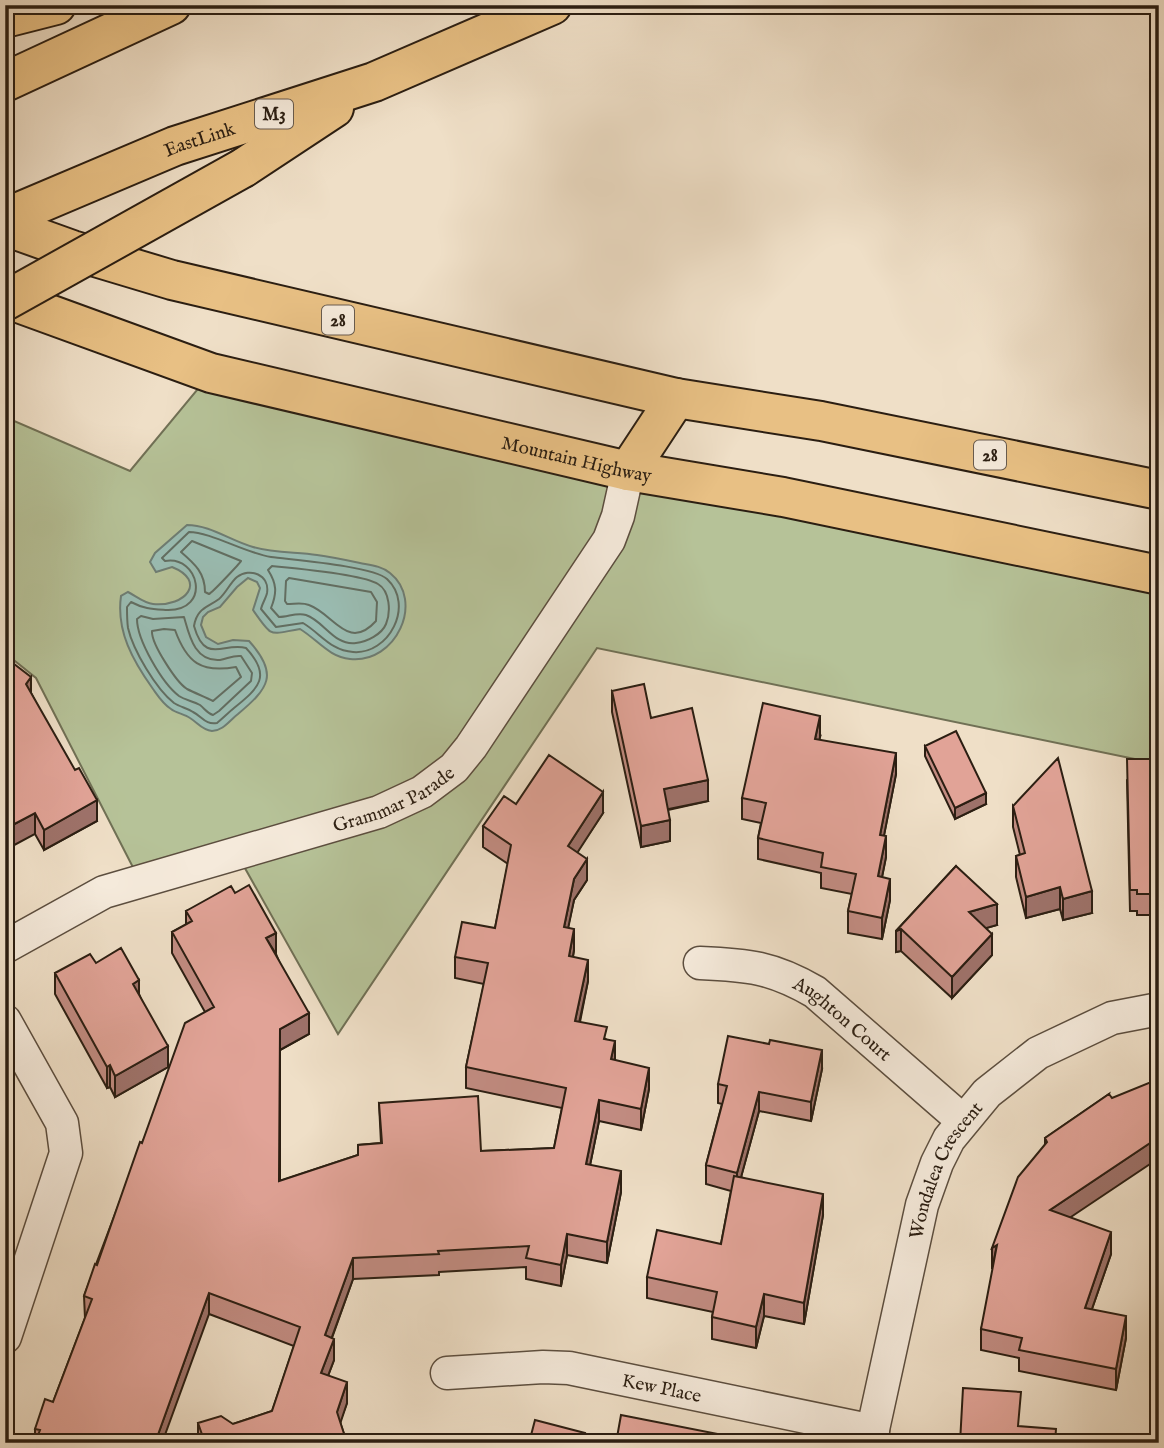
<svg xmlns="http://www.w3.org/2000/svg" width="1164" height="1448" font-family="'IM FELL English',serif">
<style>
.green{fill:#b6c298;stroke:#707055;stroke-width:2}
.water{fill:#9abdb3;stroke:#6e7d73;stroke-width:2}
.lines{fill:none;stroke-linecap:round;stroke-linejoin:round}
.shore{stroke:#626e62;stroke-width:2}
.street-casing{stroke:#5c4e3f;stroke-width:35}
.primary-casing{stroke:#2b1e12;stroke-width:42}
.highway-casing{stroke:#2b1e12;stroke-width:42}
.street{stroke:#f5eadb;stroke-width:32}
.primary{stroke:#e8c084;stroke-width:38}
.highway{stroke:#e8c084;stroke-width:38}
.highway-bridge-casing{stroke:#2b1e12;stroke-width:42;stroke-linecap:butt}
.highway-bridge{stroke:#e8c084;stroke-width:38}
.wall{fill:#c28c82;stroke:#2b1e12;stroke-width:2}
.shaded-wall{fill:#9e726a;stroke:#2b1e12;stroke-width:2}
.building{fill:#e1a397;stroke:#2b1e12;stroke-width:2}
.labels{text-anchor:middle;stroke-width:6;stroke-linejoin:round;paint-order:stroke}
.shield{fill:#f5eadb;stroke:#685b4e;stroke-width:2}
.shield-label{font-size:18px;font-weight:bold;fill:#2b1e12}
.street-label{font-size:19px;fill:#2b1e12;stroke:#f5eadb}
</style>
<rect width="100%" height="100%" fill="#efdfc7"/>
<filter id="stains"><feTurbulence type="fractalNoise" baseFrequency=".00286" numOctaves="4"/><feColorMatrix values="0 0 0 0 .2 0 0 0 0 .09 0 0 0 0 .02 0 0 0 .5 -.17"/></filter>
<radialGradient id="worn" r=".72"><stop offset=".6" stop-color="#630" stop-opacity="0"/><stop offset="1" stop-color="#630" stop-opacity=".3"/></radialGradient>
<path class="green" d="M211,373L1159,575V764L597,648L338,1034L237,854L140,881L36,678L5,653V417L130,471Z"/>
<path class="water" d="M187,525C210,525 231,541 253,547C274,553 296,552 317,555C332,557 346,560 360,563C370,565 382,566 390,573C425,601 396,664 350,659C329,657 318,640 300,629C269,634 273,639 253,610L260,588L257,582L248,578L237,587L220,607L208,612L203,617L201,625L206,637L218,644L233,640L249,641C279,674 269,688 238,714C230,720 223,731 212,731C202,730 198,723 190,718C184,714 176,713 171,709C163,704 158,696 153,689C133,661 116,631 121,596L128,592C136,596 144,603 153,604C186,607 207,581 172,567L156,572L150,562L155,553Z"/>
<g class="lines">
<path class="shore" d="M189,532C211,532 245,553 271,557C293,560 373,566 387,579C415,605 389,655 353,652C331,651 320,633 303,623L276,627L261,609C262,604 266,598 267,593C270,575 250,567 237,577C230,583 226,593 219,599C207,608 197,608 194,626C205,665 223,642 246,648C272,676 259,688 234,708C228,713 223,718 217,723C205,725 203,717 193,712C187,708 180,707 174,703C156,689 133,650 128,628C127,621 127,614 127,607L131,602C144,609 153,609 167,610C212,611 199,555 165,561L162,558Z
M192,541L241,561C240,563 213,592 209,594L205,592C205,573 195,564 181,552Z
M272,566C293,568 363,574 378,584C390,591 391,612 386,624C382,634 367,642 356,643C334,646 324,621 306,615C297,612 288,617 279,617L271,608C277,593 277,584 268,570Z
M289,578L371,592L377,602L376,621C348,652 334,614 309,605C302,602 295,604 287,604L285,601L286,581Z
M141,616L153,619L184,617C189,634 194,662 220,660C227,659 233,655 241,656L252,673L251,681L219,711L213,715C207,713 205,709 200,705C193,701 185,700 179,696C162,683 137,640 137,619Z
M164,629L175,630C187,663 201,673 236,667L241,677L213,701C205,697 195,693 187,689C176,682 151,643 152,631Z"/>
<g class="street-casing">
<g id="street">
<path id="s1" d="M5,947L104,892L379,812L422,792L454,768L471,747L609,540L618,516L628,471"/>
<path id="s2" d="M700,963C748,965 772,967 815,992L962,1120"/>
<path d="M5,1021L62,1123L66,1153L5,1337"/>
<path id="s3" d="M447,1373L543,1367L569,1368L873,1431"/>
<path id="s4" d="M870,1443L922,1205L937,1163L949,1139L987,1093L1038,1053L1112,1018L1159,1009"/>
</g>
</g>
<g class="primary-casing">
<g id="primary">
<path d="M5,226L72,250L172,280L676,398L821,421L1159,490"/>
<path id="s5" d="M5,298L211,373L628,471L783,497L1159,575"/>
<path d="M628,471L676,398"/>
</g>
</g>
<g class="highway-casing">
<g id="highway">
<path d="M5,18L56,5"/>
<path d="M5,82L171,5"/>
<path d="M243,168L334,108"/>
<path id="s6" d="M5,218L175,146L374,82L552,5"/>
</g>
</g>
<use href="#street" class="street"/>
<use href="#primary" class="primary"/>
<use href="#highway" class="highway"/>
<g class="highway-bridge-casing">
<path id="highway-bridge" d="M5,301L243,168"/>
</g>
<use href="#highway-bridge" class="highway-bridge"/>
</g>
<path class="wall" d="M612,691L651,718L708,801L668,810L670,841L641,847L612,712Z
M31,693L97,821L44,850L35,834Z
M820,737L819,740L896,774L884,835L886,857L882,877L890,900L882,939L848,933V911L852,894L821,888V873L758,859V838L761,823L742,819V798Z
M925,746L986,804L955,819L925,756Z
M1159,759V915H1137V911H1130L1127,780Z
M516,804L603,813L577,852L587,880L574,900L568,927L574,950L573,957L588,981L580,1022L607,1040L615,1060L649,1089L641,1130L599,1121L590,1165L621,1192L607,1263L567,1255L561,1286L526,1279V1267L439,1272V1275L353,1279L332,1338L334,1360L328,1376L347,1403L340,1422L347,1443H198V1423L233,1424L272,1411L294,1346L209,1314L35,1443V1429L53,1402L85,1318L84,1296L142,1143L205,1012L172,953V932L186,925V911L235,893L276,954L309,1034L280,1050V1181L358,1155V1145L381,1143L379,1103L481,1151L554,1148L562,1108L466,1088V1067L484,984L455,978V957L495,928L508,864L483,847V826Z
M1013,806L1092,913L1063,920L1060,909L1026,918L1016,877V856L1020,855L1013,827Z
M956,866L997,925L986,928L992,955L952,998L901,951L896,952V931Z
M96,963L139,994L168,1067L115,1097L110,1087L107,1088L55,994V973Z
M822,1069L811,1121L759,1111L741,1177L823,1215L804,1324L764,1316L756,1348L712,1339V1317L713,1312L647,1298V1277L721,1244L731,1191L706,1184V1165L722,1104L718,1103V1084Z
M1109,1094L1070,1217L1111,1254L1092,1309L1126,1338L1116,1390L1019,1371V1358L981,1350V1329L1045,1145V1138Z"/>
<path class="shaded-wall" d="M31,677V698L26,684Z
M820,716V737L815,760V739Z
M896,753V774L880,856V835Z
M708,780V801L664,810V789Z
M603,792V813L568,867V846Z
M986,793V804L955,819V808Z
M97,800V821L44,850V830Z
M35,813V834L5,850V829Z
M670,820V841L641,847V826Z
M886,836V857L878,897V876Z
M587,859V880L574,900L564,948V927L574,879Z
M890,879V900L882,939V918Z
M1060,887V909L1026,918V897Z
M1092,891V913L1063,920V899Z
M997,904V925L969,933V912Z
M574,929V950L569,977V956Z
M901,929V951L896,952V931Z
M276,933V954L266,938Z
M992,934V955L952,998V977Z
M588,960V981L575,1042V1021Z
M139,980V1001L133,984Z
M309,1013V1034L280,1050V1029Z
M615,1041V1062L611,1059Z
M168,1046V1067L115,1097V1076Z
M822,1050V1069L811,1121V1102Z
M110,1065V1087L107,1088V1067Z
M649,1068V1089L641,1130V1109Z
M759,1092V1111L737,1192V1173Z
M599,1100V1121L586,1185V1164Z
M1159,1137V1158L1050,1231V1210Z
M621,1171V1192L607,1263V1242Z
M823,1194V1215L804,1324V1303Z
M1111,1232V1254L1085,1329V1308Z
M567,1234V1255L561,1286V1265Z
M997,1245L992,1269V1248Z
M353,1258V1279L325,1356V1335Z
M209,1293V1314L162,1443H155Z
M764,1294V1316L756,1348V1327Z
M1126,1316V1338L1116,1390V1369Z
M334,1339V1360L321,1394V1373Z
M347,1382V1403L337,1433V1412Z"/>
<path class="building" d="M5,657L31,677L26,684L75,770L79,768L97,800L44,830L35,813L5,829Z
M644,684L651,718L692,708L708,780L664,789L670,820L641,826L612,691Z
M763,703L820,716L815,739L896,753L880,835L886,836L878,876L890,879L882,918L848,911L856,874L821,867L823,853L758,838L766,803L742,798Z
M956,731L986,793L955,808L925,746Z
M549,755L603,792L568,846L587,859L574,879L564,927L574,929L569,956L588,960L575,1021L607,1027L604,1039L615,1041L611,1059L649,1068L641,1109L599,1100L586,1164L621,1171L607,1242L567,1234L561,1265L526,1258L529,1246L438,1251L439,1254L353,1258L325,1335L334,1339L321,1373L347,1382L337,1412L347,1443H205L198,1423L221,1416L233,1424L272,1411L300,1327L209,1293L155,1443H35L40,1430L35,1429L45,1399L53,1402L92,1299L84,1296L95,1264L97,1265L140,1142L142,1143L185,1023L214,1007L172,932L192,921L186,911L231,886L235,893L249,885L276,933L266,938L309,1013L280,1029L279,1181L358,1155V1145L382,1143L379,1103L478,1096L481,1151L554,1148L566,1088L466,1067L488,963L455,957L462,922L495,928L511,845L483,826L504,796L516,804Z
M1058,758L1092,891L1063,899L1060,887L1026,897L1016,856L1025,853L1013,806Z
M1127,759H1159V894H1137V890H1130Z
M956,866L997,904L969,912L992,934L952,977L901,929L896,931Z
M121,948L139,980L133,984L168,1046L115,1076L110,1065L107,1067L55,973L90,954L96,963Z
M728,1036L769,1044L770,1040L822,1050L811,1102L759,1092L737,1173L706,1165L727,1086L718,1084Z
M1156,1080L1159,1090V1137L1050,1210L1111,1232L1085,1308L1126,1316L1116,1369L1019,1350L1022,1338L981,1329L997,1245L992,1248L1018,1177L1047,1142L1045,1138L1109,1094L1112,1098Z
M734,1176L823,1194L804,1303L764,1294L756,1327L712,1317L717,1292L647,1277L657,1230L721,1244Z
M963,1388L1021,1392L1018,1426L1056,1429L1055,1443H960Z
M621,1415L728,1436L727,1441L738,1443H616Z
M535,1420L585,1433L582,1443H529Z"/>
<g class="labels">
<g class="shield">
<rect x="255" y="99.5" width="38" height="29" rx="5"/>
<rect x="322" y="305.5" width="32" height="29" rx="5"/>
<rect x="974" y="440.5" width="32" height="29" rx="5"/>
</g>
<g class="shield-label">
<text x="274" y="120">M3</text>
<text x="338" y="326">28</text>
<text x="990" y="461">28</text>
</g>
<g class="street-label">
<text dy="7" stroke="none"><textPath href="#s6" startOffset="210">EastLink</textPath></text>
<text dy="7" stroke="none"><textPath href="#s5" startOffset="595">Mountain Highway</textPath></text>
<text dy="7" stroke="none"><textPath href="#s1" startOffset="418">Grammar Parade</textPath></text>
<text dy="7" stroke="none"><textPath href="#s2" startOffset="158">Aughton Court</textPath></text>
<text dy="7" stroke="none"><textPath href="#s4" startOffset="285">Wondalea Crescent</textPath></text>
<text dy="7" stroke="none"><textPath href="#s3" startOffset="217">Kew Place</textPath></text>
</g>
</g>
<rect width="1164" height="1448" fill="none" stroke="#efdfc7" stroke-width="28"/>
<rect x="7" y="7" width="1150" height="1434" fill="none" stroke="#2b1e12" stroke-width="3.5"/>
<rect x="14" y="14" width="1136" height="1420" fill="none" stroke="#2b1e12" stroke-width="2"/>
<rect width="100%" height="100%" filter="url(#stains)"/>
<rect width="100%" height="100%" fill="url(#worn)"/>
</svg>
